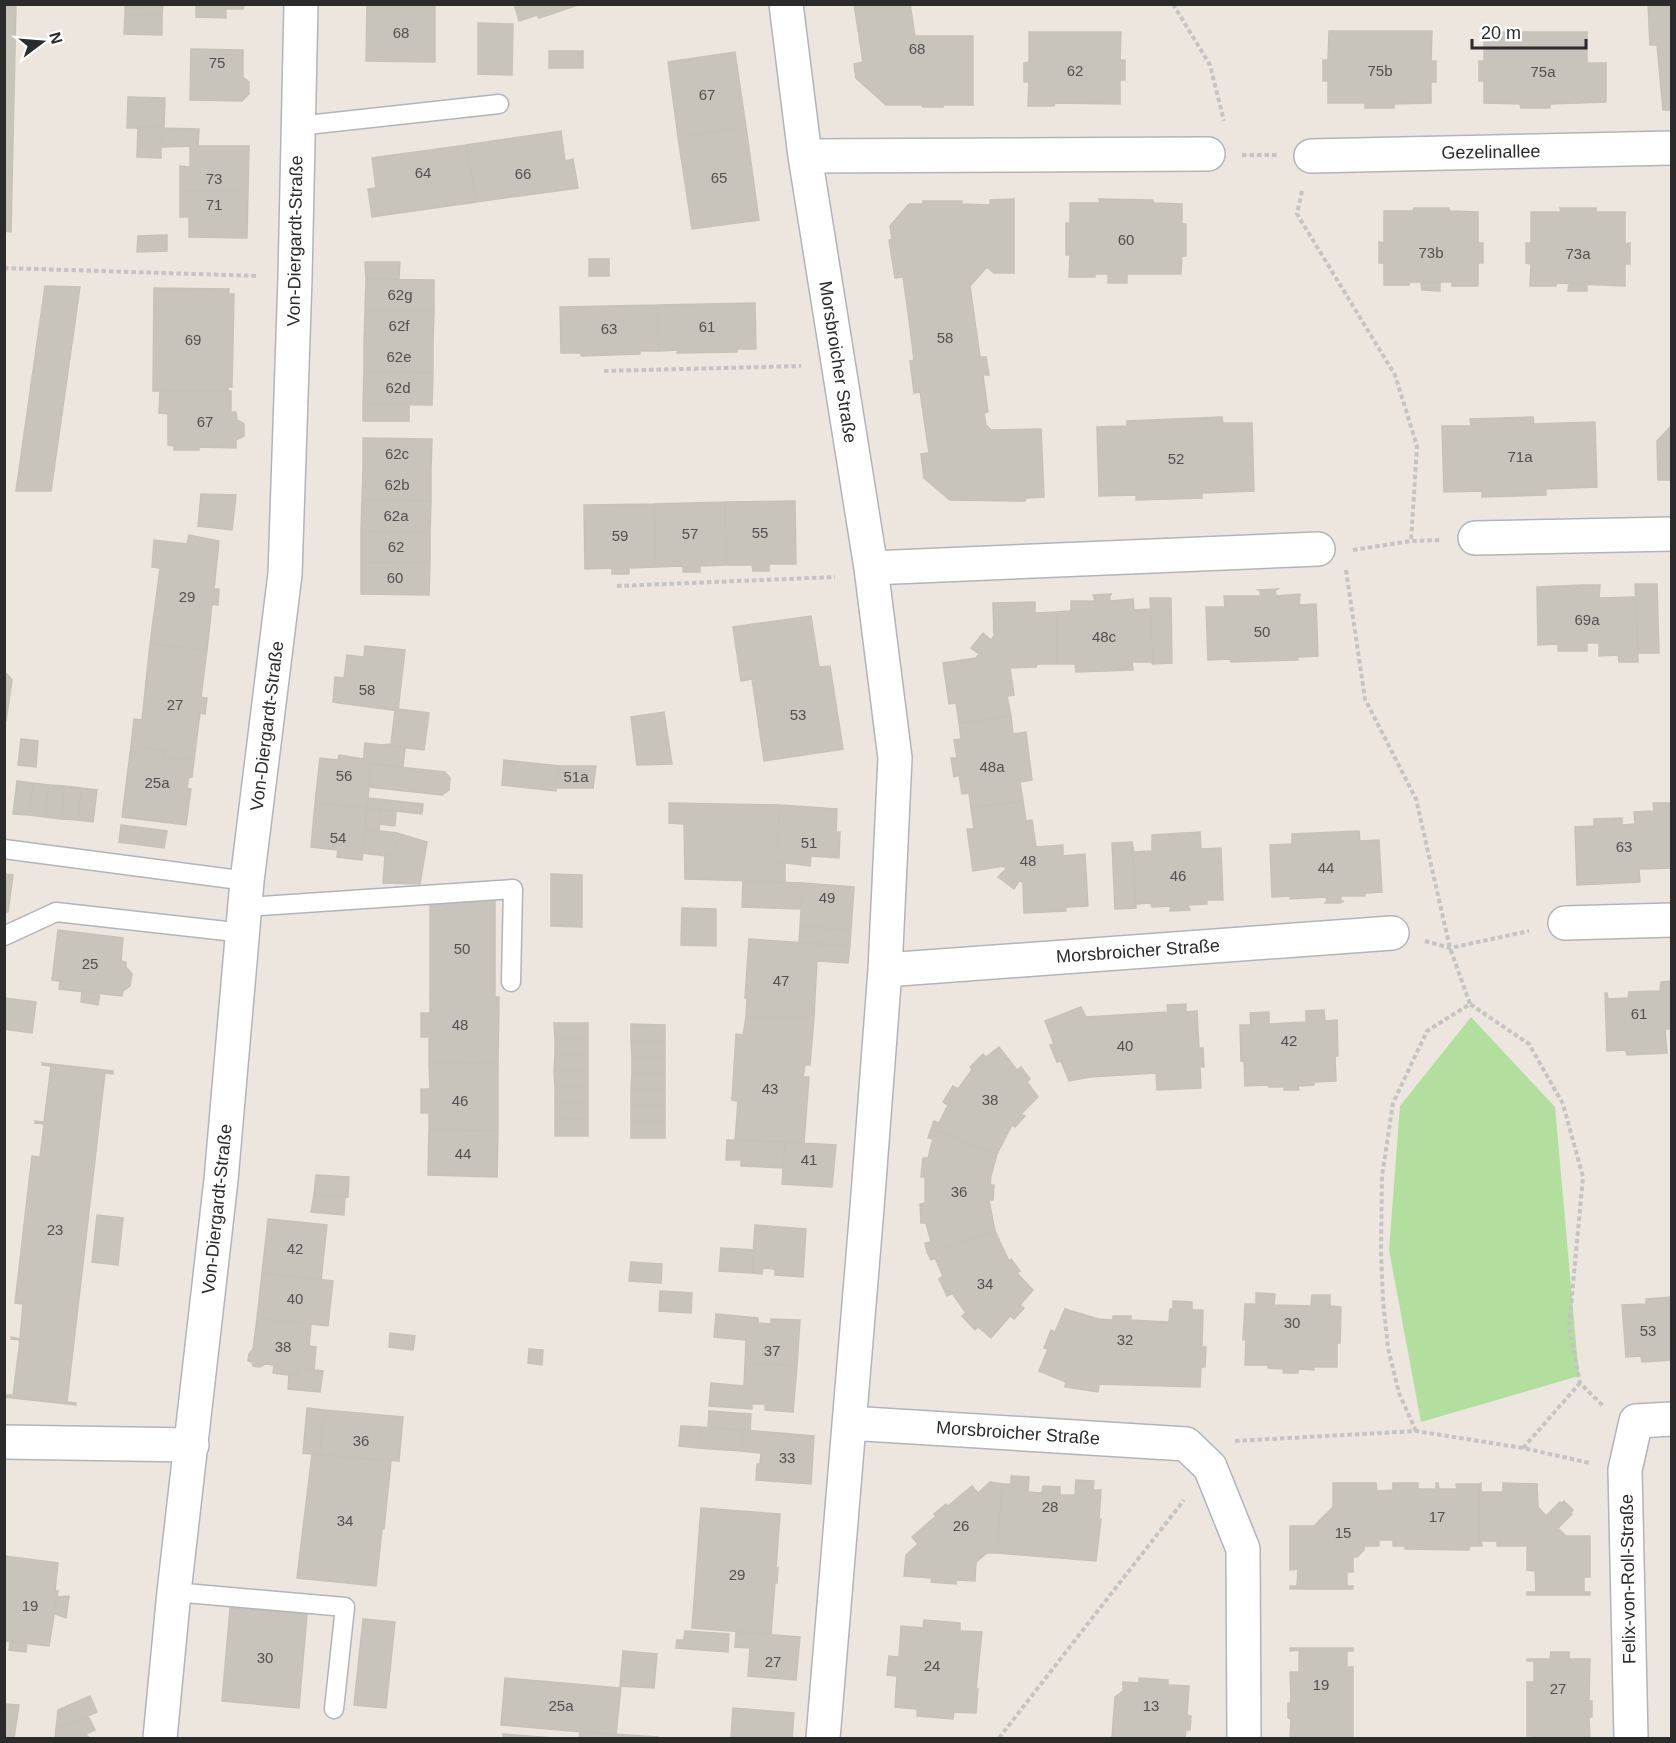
<svg xmlns="http://www.w3.org/2000/svg" width="1676" height="1743" font-family="Arial,sans-serif">
<style>
.green{fill:#b3df9e}
.building{fill:#c8c4bc;stroke:#c7c2b8;stroke-width:1.5}
.lines{fill:none;stroke-linecap:round;stroke-linejoin:round}
.service-casing{stroke:#b1b4be;stroke-width:21}
.minor-casing{stroke:#b1b4be;stroke-width:36}
.path{stroke:#c4c4c4;stroke-width:4;stroke-dasharray:4.5 3;stroke-linecap:butt}
.service{stroke:#fff;stroke-width:18}
.minor{stroke:#fff;stroke-width:33}
.labels{text-anchor:middle;stroke-width:5;stroke-linejoin:round;paint-order:stroke}
.number-label{font-size:15px;fill:#52514f}
.street-label{font-size:18px;fill:#2b2b2b;stroke:#fff}
</style>
<rect width="100%" height="100%" fill="#ece6de"/>
<path class="green" d="M1471,1017L1555,1107L1579,1376L1421,1422L1389,1250L1400,1106Z"/>
<path class="building" d="M4,4H16L11,232L4,231Z
M125,4H163L162,16L125,15Z
M196,4H244L243,9H226V18L196,17Z
M367,4H435V62L366,61Z
M514,4H581L539,18L537,15L519,21Z
M854,4H910L915,36H973V105H943V107H923L922,105H886L856,78L854,64L863,62Z
M1648,4H1672V110H1663L1657,45H1650Z
M125,15L162,16V35L124,34Z
M478,23L513,24L512,75L478,74Z
M1329,31H1432L1431,61H1436V82H1431V103L1394,104V108H1365V103H1328V81H1323V60H1328Z
M1029,32H1121L1120,60H1125V80H1120V104L1055,103L1054,106H1028L1029,82H1024V63L1029,62Z
M1484,32H1587V63H1606V102L1550,104V108H1521L1520,104L1484,103V81H1479V61H1484Z
M191,49L243,50V77L249,82V94L242,101L190,100Z
M549,51H583V68H549Z
M735,52L746,127L678,137L668,62Z
M128,97L165,98L164,128H127Z
M138,127L161,128V158L137,157Z
M746,127L759,220L692,229L678,137Z
M161,128L199,129L198,146L161,147Z
M561,131L565,161L573,159L578,188L476,202L466,145Z
M466,145L476,202L372,217L368,189L376,188L372,158Z
M190,146H249L248,192L180,191V166L190,167Z
M180,191L248,192L247,238L189,237V217H180Z
M1014,199V273H994L987,267L970,286L980,357H986L989,375H983L988,412L984,413L986,425L991,430L1041,429L1044,497L1026,498L1025,501L950,500L924,478L921,454L929,453L920,392L914,393L910,361L914,360L909,320L903,277L895,278L889,240L892,239L890,226L909,204H923V201H962V204L990,205V200Z
M1099,199L1153,200V203L1182,204V224H1186V256H1182L1181,274H1095V277H1069L1070,255H1066V223H1070V203H1100Z
M1414,208H1449V211L1478,212V243H1483V263H1478V286H1452V282H1410L1409,285H1384V263H1379V242L1384,243V211H1413Z
M1560,208H1596V212H1625V244L1630,243V264H1625V286L1556,283V286H1530L1531,264L1526,263V243H1531V212H1561Z
M167,235V251L137,252L138,236Z
M589,259H609V276H589Z
M365,262H400L399,279H366Z
M1108,274H1127V283H1108Z
M366,279L434,280V311H365Z
M1421,283H1440V291L1422,290Z
M1569,283H1587V291H1568Z
M45,286L80,287L51,491H16Z
M154,288L229,289V294H234L232,387H228V392L153,391Z
M755,303L756,349H737V352L677,353L678,350L659,351L657,305Z
M657,305L659,351H640V354L581,356V353H561L560,307Z
M365,311H434L433,342H364Z
M364,342H433V373L364,372Z
M364,372L433,373L432,405L363,404Z
M160,391H231V412H236L237,420L244,424V436L236,440V448L199,447V450H174V446L168,445V414L159,413Z
M363,404H409V421H363Z
M1222,417L1223,423H1252L1254,491L1202,493V498L1136,500V495L1099,496L1097,427L1127,426V421Z
M1533,417L1534,424L1595,422L1597,487L1546,489V495L1482,497V491L1444,492L1442,426H1471L1470,419Z
M1672,425V480H1658L1657,441Z
M363,438L432,439L431,470H363Z
M363,470H431V501L362,500Z
M201,494L236,495L232,530L198,526Z
M362,500L431,501L430,532L361,531Z
M795,501L796,564H769V571H753L752,565H726L725,502Z
M725,502L726,565L700,566V572H683V566L656,567L654,504Z
M654,504L656,567L629,568V574H612V568L585,569L584,505Z
M361,531L430,532V563L361,562Z
M189,535L219,541L214,589H219L218,605L212,604L207,650L150,644L160,568L152,567L154,540L187,544Z
M361,562L430,563L429,595L361,594Z
M1635,584H1657L1659,653H1638Z
M1584,585H1600L1599,598L1636,597L1638,662H1619L1618,655L1599,656V643H1587V651H1558V644L1538,645L1537,587Z
M1278,589L1275,591L1276,596L1300,594L1299,605L1316,604L1318,656L1298,657V660L1231,662L1230,659L1208,660L1206,607H1225L1224,596H1261L1260,591L1258,590Z
M1112,594L1110,595V601L1133,599L1134,610L1150,609L1153,664L1151,662H1132L1133,670L1076,672L1075,664H1057L1056,612L1071,611V601H1095L1093,595Z
M1150,598H1171L1172,663L1153,664Z
M1035,602V613L1056,612L1057,664H1037L1036,667L1010,668L1014,695L1007,696L1011,716L959,723L956,703L949,704L943,663L976,658L979,654L971,648L983,633L991,640L994,636L993,603Z
M811,616L819,667L830,666L843,749L764,761L752,679L741,681L733,627Z
M150,644L207,650L201,697L207,698L205,714L200,713L194,760L163,758L164,750L131,746L134,719L142,720Z
M365,646L405,650L398,711L333,702L335,677L344,678L347,655L364,657Z
M4,674H7L12,680L6,721H4Z
M398,709L429,713L424,750L382,745L391,744L395,710L398,711Z
M664,712L672,764L637,765L631,717Z
M1011,716L1013,734L1026,732L1032,780L1020,782L1023,801L971,808L969,793L962,794L959,775L954,777L951,758H957L954,740L961,739L959,723Z
M21,739L38,741L36,767L18,765Z
M365,743L405,748L403,767L363,763Z
M131,746L164,750L163,758L194,760L192,777L189,776L187,788L191,789L186,825L122,817Z
M339,755L364,759L363,763L371,764L367,808L315,803L320,758L338,760Z
M504,760L559,766L556,791L502,785Z
M371,764L445,772L450,778L449,790L442,795L369,787Z
M559,766H596L593,788H556Z
M17,781L33,783L29,815L13,814Z
M33,783L49,785L45,817L29,815Z
M49,785L65,786L61,819L45,817Z
M65,786L81,788L78,820L61,819Z
M81,788L97,790L93,822L78,820Z
M368,798L423,804L422,814L367,808Z
M1023,801L1026,821L1032,820L1036,847L1063,845V856L1085,854L1088,906L1066,907V911L1024,913L1023,883L1020,880L1014,889L998,877L1006,869L1004,866L973,871L967,829H974L971,808Z
M315,803L367,808L362,860L337,857L338,850L311,847Z
M669,803L780,805L777,853H782V860H779L778,862L785,864V882L685,879L684,824L669,823Z
M1653,803H1672V868L1639,869L1640,882L1577,885L1575,827L1594,826V819L1622,818V825L1635,824L1634,812L1654,811Z
M780,805L837,809L836,832H840L839,858L811,856L810,866L778,862L779,860H782V853H777Z
M367,808L381,810L379,831L364,829Z
M381,810L396,811L395,826L380,824Z
M121,825L167,831L164,848L119,842Z
M364,829L397,833L394,857L363,853Z
M1359,831L1360,841L1379,840L1382,892L1365,893V896H1341V901H1344L1340,903H1324L1327,902L1326,897L1290,899L1291,896L1272,897L1270,845L1292,844V834Z
M1200,832L1201,849L1221,848L1223,900H1207V904L1188,905L1190,910L1170,911L1171,906L1152,907L1151,903L1136,904V908L1132,842L1134,852L1152,851V835Z
M397,833L427,842L420,884L383,883L385,855L394,857Z
M1132,842L1136,908L1115,909L1112,843Z
M4,874L13,875L8,912H4Z
M551,874L582,875V927L551,926Z
M743,881L803,883L801,909L742,907Z
M803,883L854,887L851,930L800,926Z
M430,901H495V997H430Z
M682,908L716,909V946L681,945Z
M800,926L851,930L850,946L799,943Z
M58,930L123,938L121,961L126,962V967L132,974L130,986L123,991L122,996L59,989L60,981L52,980Z
M749,939L850,946L848,963L817,961L815,998H745Z
M1672,981V1029H1665L1667,1053L1627,1055L1626,1050L1607,1051L1605,993H1607L1608,999L1628,998L1629,992L1660,991L1661,982Z
M82,991L100,993L98,1005L81,1002Z
M430,997H499L498,1064L429,1062V1037H421V1013H430Z
M4,998L36,1002L32,1033L4,1029Z
M747,998H815L814,1017H746Z
M1186,1004V1012L1197,1011L1199,1048H1203L1204,1067H1200L1201,1088L1157,1090L1156,1073L1090,1077L1069,1081L1061,1061L1057,1062L1050,1045L1054,1044L1045,1021L1081,1007L1086,1017L1168,1012L1167,1005Z
M1324,1010L1325,1021L1337,1020L1338,1056H1335L1336,1081L1314,1082V1085L1298,1086L1299,1090H1284V1087H1269L1268,1085L1245,1086L1244,1061H1241L1240,1025H1251L1250,1013L1269,1012V1024L1306,1022V1011Z
M746,1017H814L810,1065H805L803,1077H809L804,1143L735,1140L738,1101L732,1100L736,1034L743,1035Z
M554,1023H588V1039H555Z
M631,1024L665,1025V1041H631Z
M555,1039H588V1055H555Z
M631,1041H665V1057H632Z
M999,1047L1017,1070L1021,1067L1030,1079L1027,1082L1038,1097L1021,1114L1025,1116L1015,1127L1012,1125L997,1154L931,1129L934,1121L939,1123L948,1105L943,1102L953,1086L958,1089L972,1070L970,1067L983,1054L986,1057Z
M555,1055H588V1071H554Z
M632,1057H665V1073H632Z
M429,1062L498,1064V1131L429,1129V1113H421V1089H430Z
M42,1063L113,1071V1074L105,1073L67,1402L76,1403V1405L4,1397V1395H13L20,1340L11,1339V1337L20,1339L23,1304L15,1303L32,1156L40,1157L44,1124L35,1123V1121L44,1122L51,1066L42,1065Z
M554,1071H588V1087H555Z
M632,1073H665V1089H631Z
M555,1087H588V1103H555Z
M631,1089H665V1105H631Z
M555,1103H588V1119L555,1120Z
M631,1105H665V1122L631,1121Z
M588,1119V1136H555V1120Z
M631,1121L665,1122V1138H631Z
M429,1129L498,1131L497,1177L428,1175Z
M931,1129L997,1154L991,1176L990,1185H994L993,1200H989L995,1231L927,1252L925,1243L931,1242L926,1223H921L920,1204L925,1203V1177H921L923,1158H928L933,1139L928,1138Z
M727,1140L785,1142L783,1168L741,1166V1160H726Z
M785,1142L836,1145L832,1187L782,1184Z
M316,1175L349,1177L348,1197L314,1195Z
M314,1195L345,1197L344,1215L311,1212Z
M97,1215L123,1218L118,1265L92,1262Z
M268,1219L327,1225L321,1280L262,1273Z
M755,1225L806,1229L803,1277L775,1275V1269L763,1268L762,1274L752,1273Z
M995,1231L1009,1261L1011,1259L1020,1271L1017,1273L1033,1290L1020,1305L1024,1308L1014,1319L1010,1316L991,1338L978,1327L975,1330L962,1316L966,1313L952,1293L947,1296L939,1279L943,1276L935,1258L931,1260L927,1252Z
M721,1248L754,1250L752,1273L719,1271Z
M631,1262L662,1264L661,1283L629,1281Z
M262,1273L333,1281L328,1326L257,1318Z
M660,1291L692,1293L691,1313L659,1311Z
M1256,1293L1275,1294L1274,1305L1311,1306L1312,1295H1330V1306L1341,1307L1340,1343H1337V1367H1313L1314,1370L1298,1369V1373H1283L1284,1369L1268,1368V1365H1245L1246,1340H1243L1245,1304H1256Z
M1672,1297V1360L1642,1362L1641,1356L1626,1357L1622,1305L1646,1304V1299Z
M1173,1301L1192,1302V1310H1203L1202,1347H1206L1205,1367H1201L1200,1387L1099,1384L1098,1392L1065,1387L1066,1382L1039,1371L1048,1349L1044,1348L1051,1330L1055,1332L1065,1309L1098,1319L1113,1320V1316H1131V1320L1169,1322L1170,1309H1173Z
M716,1314L758,1318V1323L771,1324V1319L800,1320L797,1366L745,1363L746,1340L714,1337Z
M257,1318L311,1324L309,1346L316,1347L314,1370L298,1368L297,1375H289L273,1373L274,1365L265,1364L260,1367L253,1366L252,1362L248,1361L249,1354L253,1349Z
M390,1333L415,1336L413,1350L389,1347Z
M529,1349L543,1350L542,1365L528,1363Z
M745,1363L797,1366L793,1412L765,1410V1404H752V1409L709,1406L711,1383L744,1386Z
M298,1368L323,1371L320,1392L288,1389L289,1375H297Z
M307,1408L324,1410L320,1455L303,1453Z
M324,1410L403,1417L399,1461L320,1455Z
M709,1411L751,1414L750,1431L708,1428Z
M681,1426L700,1427L698,1448L679,1446Z
M700,1427L743,1430L741,1451L698,1448Z
M743,1430L814,1436L811,1484L756,1480L757,1464H760L761,1453L741,1451Z
M312,1454L391,1461L384,1529H382L376,1586L297,1578Z
M1011,1476L1029,1477L1028,1492L1042,1493L1043,1486L1060,1487V1495H1075L1076,1480L1094,1481L1093,1490H1101L1099,1519H1101L1096,1561L997,1553L1002,1484H1011Z
M990,1482L1002,1484L997,1553H987L976,1562L975,1581L956,1580V1584L931,1582L932,1578L904,1576L906,1555L918,1544L912,1537L936,1516L934,1514L946,1504L948,1506L972,1486L978,1493Z
M1333,1483H1376L1377,1491L1393,1490V1483H1395V1546H1393V1540H1379V1546H1364V1550L1357,1557H1353V1572H1347V1586H1353V1589H1290V1586H1297L1298,1569L1290,1570V1526H1314L1333,1507Z
M1395,1483H1418V1489H1436V1483H1438L1439,1489H1457L1456,1484H1479L1480,1546H1470L1469,1550L1405,1549V1546H1395Z
M1481,1483V1492H1503V1483L1537,1484L1538,1507L1546,1516L1560,1502L1562,1503L1564,1501L1573,1510L1571,1512L1572,1514L1558,1528L1566,1536H1590V1577H1584V1592H1590V1595H1527V1592H1536L1535,1571L1527,1570V1546H1497V1541H1481L1482,1546H1480L1479,1484Z
M701,1508L780,1514L776,1568H778L777,1583H775L771,1634L692,1628Z
M4,1556L58,1563L55,1591H58L49,1646L4,1641Z
M69,1596L66,1618L55,1614L57,1597Z
M230,1608L307,1614L299,1708L222,1701Z
M363,1619L395,1622L386,1708L354,1705Z
M924,1620L960,1623V1631L982,1632L976,1689H978L976,1713L954,1712L953,1719L917,1716V1709L895,1707L897,1676L887,1675L889,1656L899,1657L901,1626L923,1628Z
M685,1631L729,1634L728,1652L676,1648L677,1640H684Z
M736,1632L800,1637L796,1680L748,1676L750,1648L735,1647Z
M10,1642L27,1643L26,1652L9,1650Z
M1290,1648H1353V1651H1347V1667H1353V1738H1290L1291,1719L1288,1718V1703H1290L1291,1698L1290,1672H1299V1650L1290,1651Z
M623,1651L657,1654L654,1688L620,1686Z
M1551,1652H1569V1659H1590L1589,1701H1592V1717H1589L1590,1738H1534V1736H1527V1682H1534V1661H1527V1659H1550Z
M505,1678L620,1688L621,1686L616,1735L501,1725Z
M1139,1678L1168,1680V1685L1189,1686L1187,1715L1191,1716L1190,1730H1186L1185,1738L1112,1737L1115,1697L1123,1691V1682L1139,1683Z
M90,1696L97,1712L56,1729L58,1710Z
M4,1704L19,1705L14,1738H4Z
M733,1708L794,1713L792,1738H731Z
M88,1716L95,1730L86,1734L89,1738H55L56,1729Z
M580,1732L658,1737V1738H579Z
M503,1734L554,1738H503Z"/>
<g class="lines">
<g class="service-casing">
<path id="service" d="M298,126L499,104
M4,849L247,881
M246,907L513,889L511,982
M4,936L56,912L244,933
M174,1592L345,1607L334,1709"/>
</g>
<g class="minor-casing">
<path id="minor" d="M786,4L805,156L871,568L895,758L885,970L867,1208L823,1738
M805,156L1208,154
M1311,156L1672,148
M1475,538L1672,534
M871,568L1318,549
M1565,923L1672,920
M885,970L1392,933
M849,1423L1186,1444L1210,1467L1243,1549L1244,1738
M4,1442L192,1445
M160,1738L174,1592L221,1180L247,881L285,574L295,278L301,4
M1631,1738L1625,1470L1636,1421L1672,1419"/>
</g>
<path class="path" d="M1173,4L1210,65L1224,121
M1242,155H1277
M1302,191L1297,214L1395,375L1417,446L1411,541
M4,268L259,276
M604,371L801,366
M1353,550L1411,541L1441,540
M1346,570L1365,699L1416,799L1450,948L1470,1004
M617,586L835,577
M1425,941L1450,948L1529,931
M1416,1431L1399,1393L1388,1348L1383,1300L1381,1252L1382,1176L1393,1103L1427,1031L1470,1004L1529,1044L1563,1104L1583,1177L1569,1328L1580,1383L1603,1406
M1235,1441L1416,1431L1523,1448L1590,1463
M1523,1448L1580,1383
M999,1738L1184,1500"/>
<use href="#service" class="service"/>
<use href="#minor" class="minor"/>
</g>
<g class="labels">
<g class="number-label">
<text x="401" y="38">68</text>
<text x="917" y="54">68</text>
<text x="217" y="68">75</text>
<text x="1075" y="76">62</text>
<text x="1380" y="76">75b</text>
<text x="1543" y="77">75a</text>
<text x="707" y="100">67</text>
<text x="423" y="178">64</text>
<text x="523" y="179">66</text>
<text x="719" y="183">65</text>
<text x="214" y="184">73</text>
<text x="214" y="210">71</text>
<text x="1126" y="245">60</text>
<text x="1431" y="258">73b</text>
<text x="1578" y="259">73a</text>
<text x="400" y="300">62g</text>
<text x="399" y="331">62f</text>
<text x="707" y="332">61</text>
<text x="609" y="334">63</text>
<text x="945" y="343">58</text>
<text x="193" y="345">69</text>
<text x="399" y="362">62e</text>
<text x="398" y="393">62d</text>
<text x="205" y="427">67</text>
<text x="397" y="459">62c</text>
<text x="1520" y="462">71a</text>
<text x="1176" y="464">52</text>
<text x="397" y="490">62b</text>
<text x="396" y="521">62a</text>
<text x="760" y="538">55</text>
<text x="690" y="539">57</text>
<text x="620" y="541">59</text>
<text x="396" y="552">62</text>
<text x="395" y="583">60</text>
<text x="187" y="602">29</text>
<text x="1587" y="625">69a</text>
<text x="1262" y="637">50</text>
<text x="1104" y="642">48c</text>
<text x="367" y="695">58</text>
<text x="175" y="710">27</text>
<text x="798" y="720">53</text>
<text x="992" y="772">48a</text>
<text x="344" y="781">56</text>
<text x="576" y="782">51a</text>
<text x="157" y="788">25a</text>
<text x="338" y="843">54</text>
<text x="809" y="848">51</text>
<text x="1624" y="852">63</text>
<text x="1028" y="866">48</text>
<text x="1326" y="873">44</text>
<text x="1178" y="881">46</text>
<text x="827" y="903">49</text>
<text x="462" y="954">50</text>
<text x="90" y="969">25</text>
<text x="781" y="986">47</text>
<text x="1639" y="1019">61</text>
<text x="460" y="1030">48</text>
<text x="1289" y="1046">42</text>
<text x="1125" y="1051">40</text>
<text x="770" y="1094">43</text>
<text x="990" y="1105">38</text>
<text x="460" y="1106">46</text>
<text x="463" y="1159">44</text>
<text x="809" y="1165">41</text>
<text x="959" y="1197">36</text>
<text x="55" y="1235">23</text>
<text x="295" y="1254">42</text>
<text x="985" y="1289">34</text>
<text x="295" y="1304">40</text>
<text x="1292" y="1328">30</text>
<text x="1648" y="1336">53</text>
<text x="1125" y="1345">32</text>
<text x="283" y="1352">38</text>
<text x="772" y="1356">37</text>
<text x="361" y="1446">36</text>
<text x="787" y="1463">33</text>
<text x="1050" y="1512">28</text>
<text x="1437" y="1522">17</text>
<text x="345" y="1526">34</text>
<text x="961" y="1531">26</text>
<text x="1343" y="1538">15</text>
<text x="737" y="1580">29</text>
<text x="30" y="1611">19</text>
<text x="265" y="1663">30</text>
<text x="773" y="1667">27</text>
<text x="932" y="1671">24</text>
<text x="1321" y="1690">19</text>
<text x="1558" y="1694">27</text>
<text x="561" y="1711">25a</text>
<text x="1151" y="1711">13</text>
</g>
<g class="street-label">
<text transform="translate(1491 152) rotate(-1)" y="6">Gezelinallee</text>
<text transform="translate(295 241) rotate(-89)" y="6">Von-Diergardt-Straße</text>
<text transform="translate(838 362) rotate(81)" y="6">Morsbroicher Straße</text>
<text transform="translate(267 726) rotate(-83)" y="6">Von-Diergardt-Straße</text>
<text transform="translate(1138 951) rotate(-4)" y="6">Morsbroicher Straße</text>
<text transform="translate(217 1209) rotate(-84)" y="6">Von-Diergardt-Straße</text>
<text transform="translate(1018 1433) rotate(4)" y="6">Morsbroicher Straße</text>
<text transform="translate(1628 1579) rotate(-91)" y="6">Felix-von-Roll-Straße</text>
</g>
</g>
<rect width="1676" height="1743" fill="none" stroke="#2b2b2b" stroke-width="12"/>
<g transform="translate(42 42) rotate(74)" stroke="#ffffff" stroke-width="4.5" paint-order="stroke">
<path d="M0-4.5L10 22L0 15L-10 22Z" fill="#2b2b2b"/>
<text y="-9" font-size="16" font-weight="bold" text-anchor="middle" fill="#2b2b2b">N</text>
</g>
<path d="M1472 39v9h114v-9" fill="none" stroke="#2b2b2b" stroke-width="3"/>
<text x="1481" y="39" font-size="18" fill="#2b2b2b" stroke="#ffffff" stroke-width="4.5" paint-order="stroke">20 m</text>
</svg>
